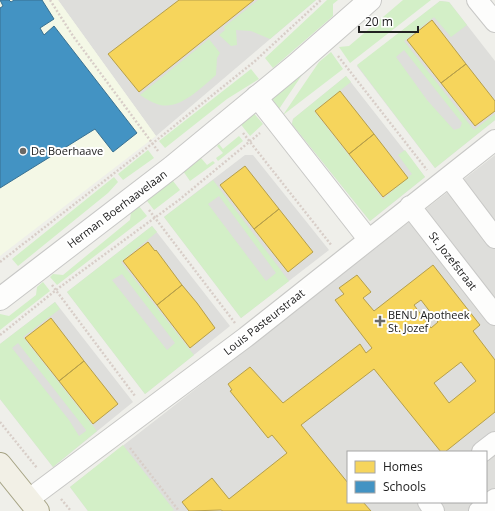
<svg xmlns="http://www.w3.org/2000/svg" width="495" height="511" font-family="'Open Sans',sans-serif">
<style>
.residential{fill:#dededb;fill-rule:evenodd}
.education{fill:#f4f8e6}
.grass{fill:#d3efc7;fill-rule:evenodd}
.homes{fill:#f6d55c;stroke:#b69f4a;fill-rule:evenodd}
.schools{fill:#4393c3;stroke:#397192}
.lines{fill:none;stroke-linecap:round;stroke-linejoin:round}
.minor-casing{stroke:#c8c8c6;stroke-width:22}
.tertiary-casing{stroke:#c8c8c6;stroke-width:24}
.primary-casing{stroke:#a6a385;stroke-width:24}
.path{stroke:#d8cec8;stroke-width:2.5;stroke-dasharray:2 2;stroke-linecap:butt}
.minor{stroke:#fdfdfc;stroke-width:20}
.tertiary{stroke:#fdfdfc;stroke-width:22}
.primary{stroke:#f2f0e6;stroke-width:22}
.poi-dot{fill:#696967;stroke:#fff;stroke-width:1.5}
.labels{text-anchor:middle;stroke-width:4;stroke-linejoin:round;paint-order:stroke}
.poi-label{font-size:11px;fill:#212121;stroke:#fff;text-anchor:start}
.street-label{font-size:11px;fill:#212121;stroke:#fff}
</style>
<rect width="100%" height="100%" fill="#efefea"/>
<path class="residential" d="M58,0H316L156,136Z
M440,1L449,2L495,61V120L435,168L357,66Z
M346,76L425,177L370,221L292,124L293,119Z
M245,155H253L329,250L241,318L164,217Z
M495,155V511H88L70,487ZM348,452H486V502H348Z
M152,226L230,326L145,394L67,292Z
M55,302L133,402L53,467L0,399V344Z"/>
<path class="education" d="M0,0H58L156,136L0,256Z"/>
<path class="grass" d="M258,0H316L270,39L251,31L236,30L237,45L231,46L219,35L225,30L224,27Z
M327,0H338L333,4V16L273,68L265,58Z
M403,0H431L350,63L339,47L349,46Z
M440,1L449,2L467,25L451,37L434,17L404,41L474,130L495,114V120L435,168L357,65ZM404,50L462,123L460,128L454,130L427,100L396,57Z
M209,39L220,53L217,58L216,75C201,88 178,112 157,104C151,102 145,98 140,95Z
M331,52L343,69L283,115L319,62Z
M251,69L259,79L227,99L165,148L159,141Z
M304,72L279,109L271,97Z
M346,76L351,82L314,111L383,199L412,174L398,155L405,150L425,177L370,221L292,124L293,119Z
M252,111L263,124L250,136L239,122Z
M239,136L243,141L218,161L216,158L223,153L217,146L219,144L223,149Z
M148,150L154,158L123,180L118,174Z
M201,158L207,165L213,161L215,163L190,181L183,171Z
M114,177L118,182L108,193L18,266L12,259Z
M170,177L180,190L154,210L144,197Z
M213,180L289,281L241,318L164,217ZM219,196L276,273L266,281L208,204Z
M138,205L147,216L57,285L50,277L53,274L63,275L130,220L131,212Z
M152,226L157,232L121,262L194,355L145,394L67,292ZM122,274L175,343L167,350L112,280Z
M43,282L50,291L0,330V314L9,316L36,295L37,287Z
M55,302L60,309L23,337L97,431L53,467L0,399V344ZM18,343L86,430V431L79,436L69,420L12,348Z
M123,445L174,510L172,511H88L70,487Z"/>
<path class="homes" d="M179,0H254L139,92L108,54Z
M432,20L466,64L441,83L407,40Z
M466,64L495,101V111L475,126L441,83Z
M340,91L374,134L349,154L315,111Z
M374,134L408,178L383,197L349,154Z
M245,166L279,209L254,229L220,185Z
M279,209L313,252L288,272L254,229Z
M148,242L155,251L156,250L182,285L157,305L123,261Z
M433,265L480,325L473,331L495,360V412L445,452H441L374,369L301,425L348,483V502H363L371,511H223L221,510L189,511L182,502L212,478L229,499L287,453L272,435L268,438L230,391L232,390L228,384L250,367L283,403L360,344L366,353L372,348L335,300L344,294L339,288L357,275L371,292L363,298L374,311ZM421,300L438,322L431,328L414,305ZM461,362L476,381L449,403L434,383Z
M182,285L197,303L215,328L190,348L157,305Z
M51,318L84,361L59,381L25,338Z
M84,361L118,404L93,424L59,381Z"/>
<path class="schools" d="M0,0H9L11,2L14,0H42L54,19L40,28L44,35L54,26L137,133L113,152L95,129L0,188V8L3,6Z"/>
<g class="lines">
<g class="minor-casing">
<path id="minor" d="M477,0L495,22
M256,96L368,239
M449,177L495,238
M410,206L495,315
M482,452L495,442
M29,499L246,337L495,140
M428,502L434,511
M479,511L495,499"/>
</g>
<g class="tertiary-casing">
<path id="tertiary" d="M0,299L172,167L297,64L370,0"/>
</g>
<g class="primary-casing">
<path id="primary" d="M0,464L38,511"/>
</g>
<path class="path" d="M50,0L73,36L158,151
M338,56L427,170
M243,133L332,246
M149,210L235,323
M0,262L153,143L255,61L321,0
M52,285L135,396
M0,335L56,290L179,200L260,133
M0,422L37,468
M130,448L179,511
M61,499L71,511"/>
<use href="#minor" class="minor"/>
<use href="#tertiary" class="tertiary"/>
<use href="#primary" class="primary"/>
</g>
<g class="poi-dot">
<circle cx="23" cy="151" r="4"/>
<path d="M378 315h4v4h4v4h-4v4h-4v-4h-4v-4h4z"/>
</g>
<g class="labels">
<g class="poi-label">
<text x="31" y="155">De Boerhaave</text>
<text x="388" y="319">BENU Apotheek<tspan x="388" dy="13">St. Jozef</tspan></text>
</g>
<g class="street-label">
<text transform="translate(117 209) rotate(-37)" y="4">Herman Boerhaavelaan</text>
<text transform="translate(453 261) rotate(52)" y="4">St. Jozefstraat</text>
<text transform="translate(264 322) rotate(-38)" y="4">Louis Pasteurstraat</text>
</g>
</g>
<rect x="347" y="451" width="140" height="52" fill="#ffffff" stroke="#a6a6a6"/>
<rect x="355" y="461" width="20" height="12" fill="#f6d55c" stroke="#a6a6a6"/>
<text x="383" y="471" font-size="12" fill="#212121">Homes</text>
<rect x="355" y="481" width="20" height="12" fill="#4393c3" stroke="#a6a6a6"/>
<text x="383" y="491" font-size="12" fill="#212121">Schools</text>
<path d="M359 26v6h59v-6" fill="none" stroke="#212121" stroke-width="2"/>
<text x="365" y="26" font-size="12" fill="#212121" stroke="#ffffff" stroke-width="3" paint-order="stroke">20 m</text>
</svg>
